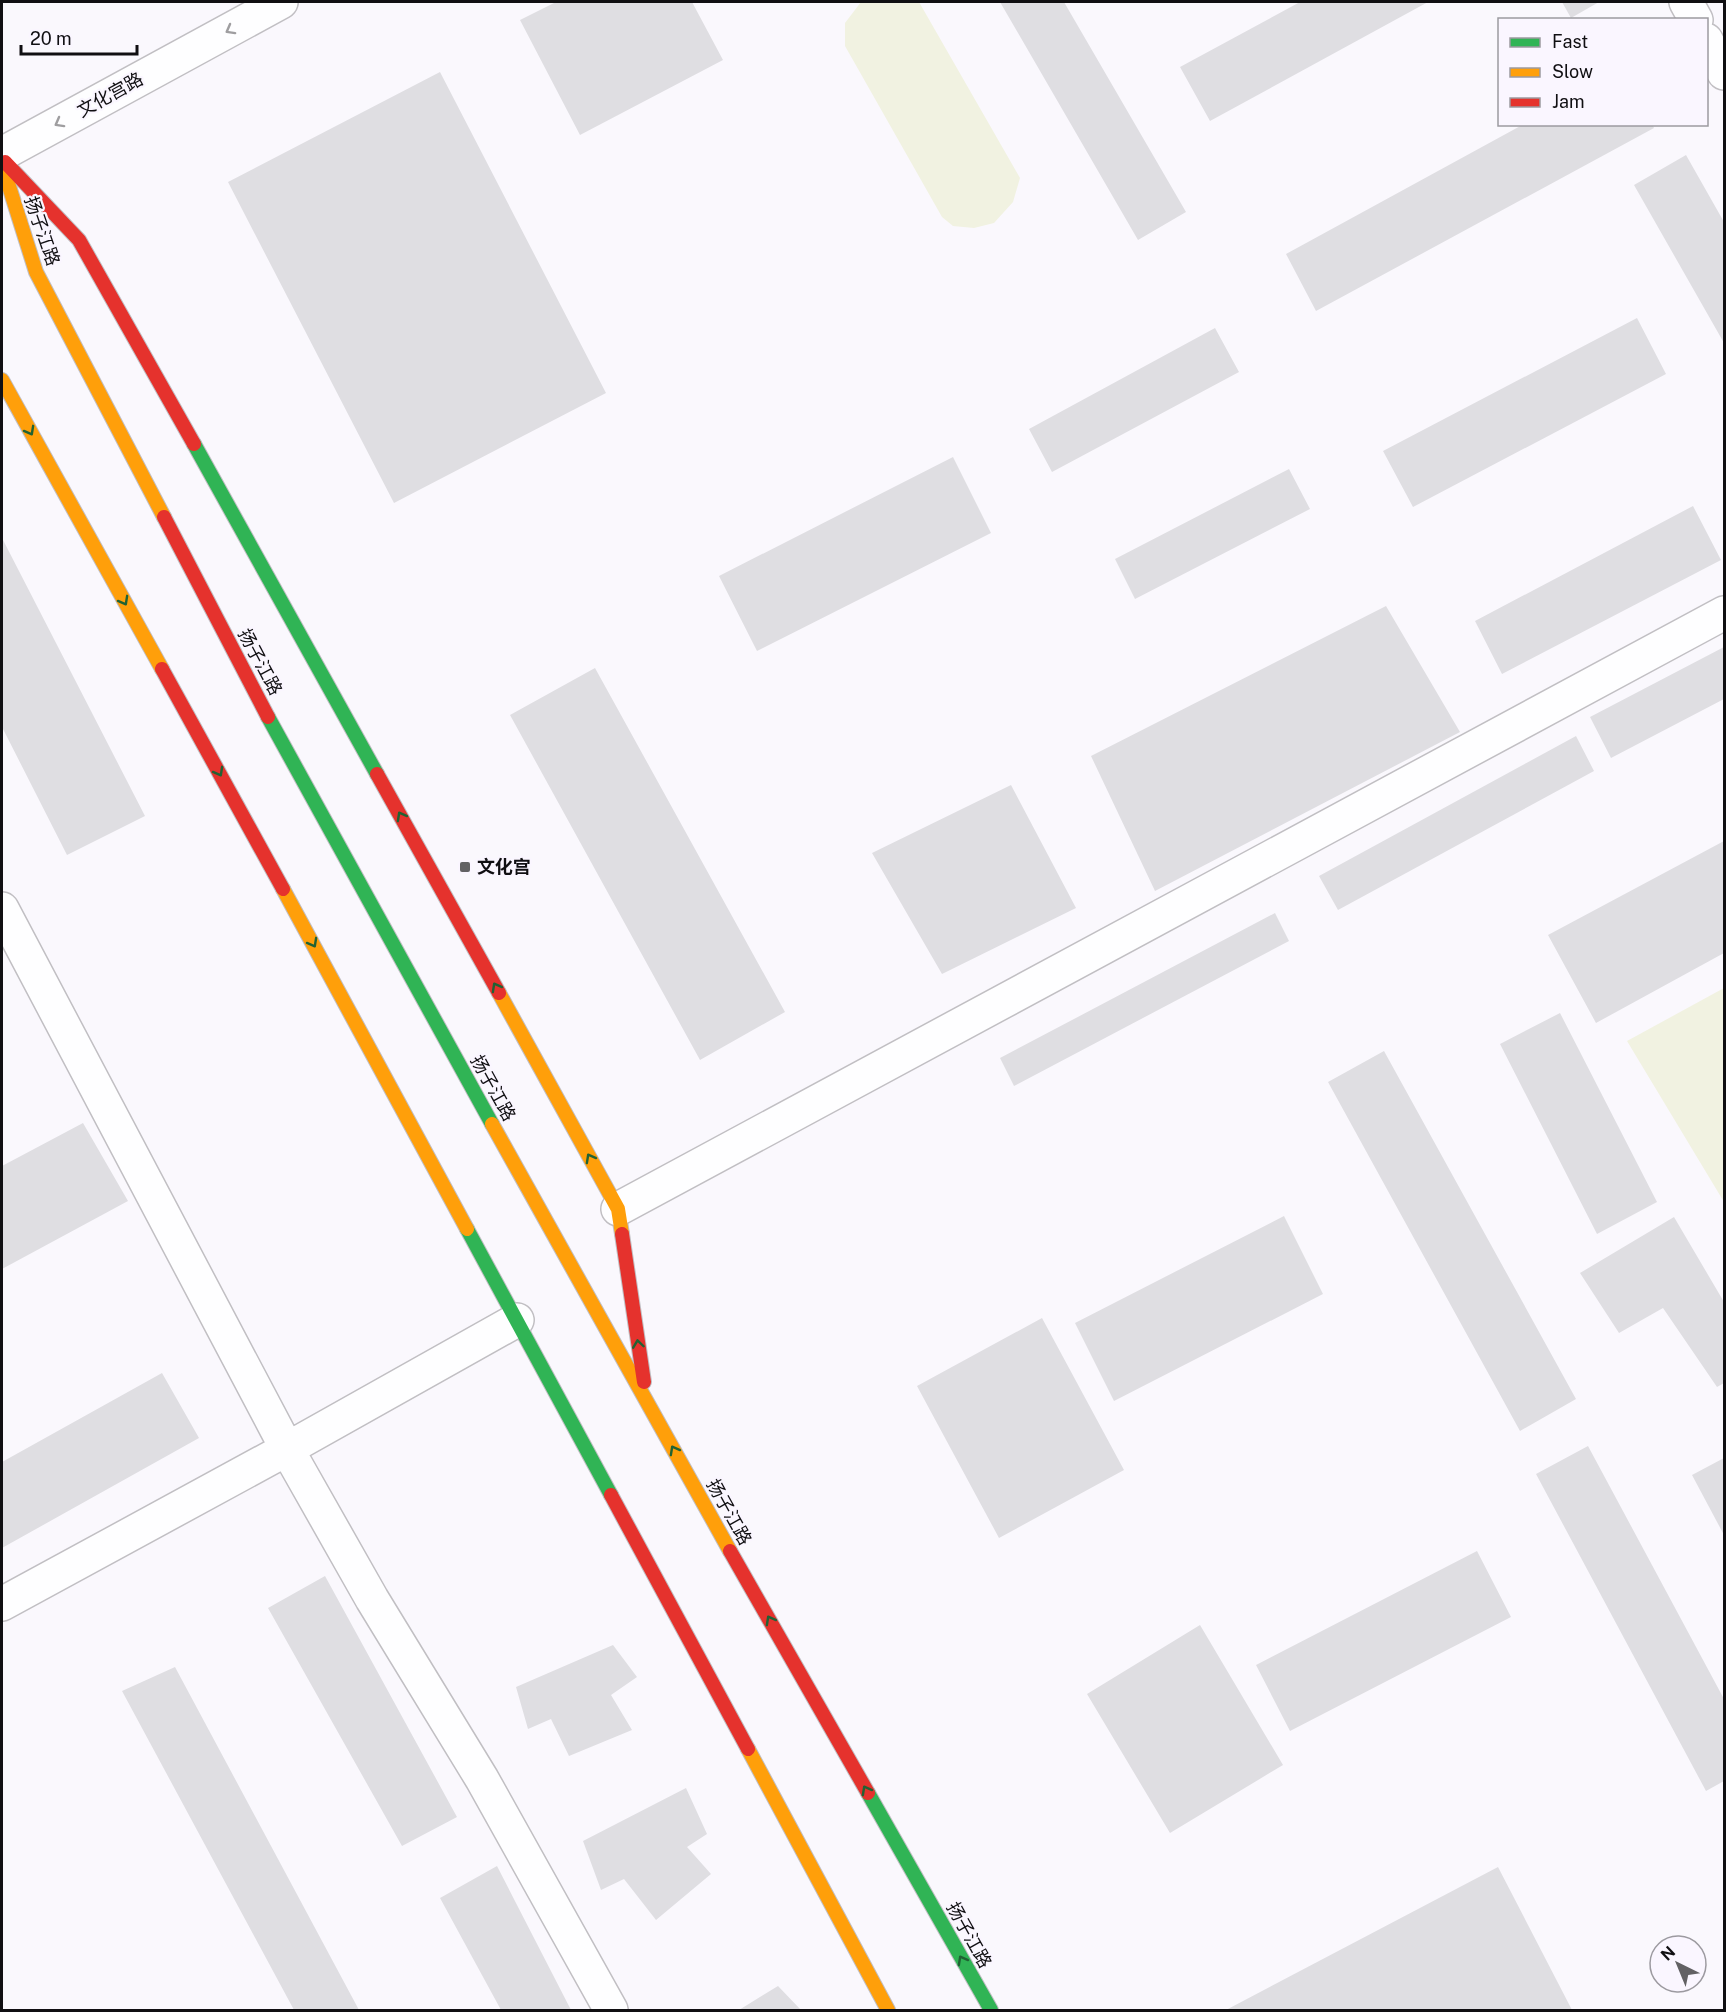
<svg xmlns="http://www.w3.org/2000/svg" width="1726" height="2012" font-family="'Public Sans','Noto Sans SC',sans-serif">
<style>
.green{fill:#f1f2e1}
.building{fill:#dfdee2}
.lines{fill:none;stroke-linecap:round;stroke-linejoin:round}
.street-casing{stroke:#c1bfc3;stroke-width:36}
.fast-casing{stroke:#c1bfc3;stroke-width:16}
.slow-casing{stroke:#c1bfc3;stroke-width:16}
.jam-casing{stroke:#c1bfc3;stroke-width:16}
.street{stroke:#fefeff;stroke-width:33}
.fast{stroke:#30b455;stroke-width:14}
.slow{stroke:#ff9f0a;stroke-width:14}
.jam{stroke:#e5322d;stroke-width:14}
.oneway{stroke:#9f9ea0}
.oneway2{stroke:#206234}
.poi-dot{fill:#626164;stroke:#faf6ff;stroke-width:2}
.labels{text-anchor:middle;stroke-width:4.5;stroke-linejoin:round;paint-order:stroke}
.street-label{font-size:18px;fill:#100f12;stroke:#faf6ff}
.poi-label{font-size:18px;font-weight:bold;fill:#100f12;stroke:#faf6ff;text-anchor:start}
</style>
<rect width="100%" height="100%" fill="#faf8fd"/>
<path class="green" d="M861,2H919L1020,178L1013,202L994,223L974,228L953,226L942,217L845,46V23Z
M1724,988V1202L1627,1041Z"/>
<path class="building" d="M556,2H692L723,60L580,135L520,20Z
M1000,2H1064L1186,212L1138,240Z
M1300,2H1428L1210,121L1180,67Z
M1562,2H1599L1571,18Z
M440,72L606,393L394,503L228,182Z
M1524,124H1652L1654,128L1316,311L1286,254Z
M1686,155L1724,222V343L1634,185Z
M1637,318L1666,374L1413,507L1383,451Z
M1215,328L1239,372L1052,472L1029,429Z
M953,457L991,533L757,651L719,576Z
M1289,469L1310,509L1135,599L1115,559Z
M1693,506L1721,560L1502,674L1475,621Z
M2,538L145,816L67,855L2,727Z
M1386,606L1460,732L1155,891L1091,756Z
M1724,647V699L1611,758L1590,717Z
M595,668L785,1012L700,1060L510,715Z
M1576,736L1594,771L1338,910L1319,876Z
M1011,785L1076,908L942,974L872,853Z
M1724,841V953L1596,1023L1548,935Z
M1275,913L1289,941L1014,1086L1000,1058Z
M1560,1013L1657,1202L1597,1234L1500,1044Z
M1384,1051L1576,1399L1520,1431L1328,1082Z
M83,1123L128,1201L2,1269V1166Z
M1284,1216L1323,1294L1114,1401L1075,1323Z
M1674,1217L1724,1302V1383L1717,1387L1663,1308L1619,1333L1580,1273Z
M1042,1318L1124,1470L999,1538L917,1386Z
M162,1373L199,1438L2,1548V1462Z
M1588,1446L1724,1699V1781L1706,1791L1536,1474Z
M1724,1458V1535L1692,1475Z
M1477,1551L1511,1617L1290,1731L1256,1665Z
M325,1576L457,1817L402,1846L268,1608Z
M1200,1625L1283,1765L1170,1833L1087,1694Z
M613,1645L637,1677L611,1695L632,1730L569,1756L551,1719L528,1729L516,1687Z
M175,1667L359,2010H294L122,1691Z
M686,1788L707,1834L687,1847L711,1874L656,1920L624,1879L601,1890L583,1841Z
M497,1866L571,2010H501L440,1898Z
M1498,1867L1572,2010H1226Z
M778,1986L801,2010H739Z"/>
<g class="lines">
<g class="street-casing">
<path id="street" d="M1686,2L1696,20
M1706,40L1724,73
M2,154L281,2
M2,909L287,1449L372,1599L482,1779L611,2010
M618,1209L1724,613
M2,1604L287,1449L517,1320"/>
</g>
<g class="fast-casing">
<path id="fast" d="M194,444L377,774
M268,717L492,1124
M467,1229L611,1495
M868,1793L991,2010"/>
</g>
<g class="slow-casing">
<path id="slow" d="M2,164L36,272L164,517
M2,380L162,669
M283,889L467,1229
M499,993L618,1209L622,1234
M492,1124L730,1551
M748,1749L888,2010"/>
</g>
<g class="jam-casing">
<path id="jam" d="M5,162L79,240L194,444
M164,517L268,717
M162,669L283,889
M377,774L499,993
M622,1234L644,1382
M611,1495L748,1749
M730,1551L868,1793"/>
</g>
<use href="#street" class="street"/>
<use href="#fast" class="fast"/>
<use href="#slow" class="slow"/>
<use href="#jam" class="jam"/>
</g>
<defs><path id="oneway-chevron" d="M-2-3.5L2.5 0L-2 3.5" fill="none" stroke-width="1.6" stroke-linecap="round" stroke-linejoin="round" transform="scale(1.5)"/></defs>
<g class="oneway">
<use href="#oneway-chevron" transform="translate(230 30) rotate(151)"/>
<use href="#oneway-chevron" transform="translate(59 123) rotate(151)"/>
</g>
<g class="oneway2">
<use href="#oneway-chevron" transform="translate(30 431) rotate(61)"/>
<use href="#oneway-chevron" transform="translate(124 601) rotate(61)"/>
<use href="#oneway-chevron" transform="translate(219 772) rotate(61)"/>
<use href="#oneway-chevron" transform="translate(401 816) rotate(-119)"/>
<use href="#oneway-chevron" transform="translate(313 943) rotate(61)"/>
<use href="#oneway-chevron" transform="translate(496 987) rotate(-119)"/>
<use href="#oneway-chevron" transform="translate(590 1158) rotate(-119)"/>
<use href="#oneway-chevron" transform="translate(638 1344) rotate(-98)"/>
<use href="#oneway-chevron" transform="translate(674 1450) rotate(-119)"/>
<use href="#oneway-chevron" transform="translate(770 1620) rotate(-119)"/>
<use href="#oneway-chevron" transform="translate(866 1790) rotate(-119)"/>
<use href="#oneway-chevron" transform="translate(962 1960) rotate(-119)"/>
</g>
<rect class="poi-dot" x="459" y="861" width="12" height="12" rx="3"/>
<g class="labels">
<g class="street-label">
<text transform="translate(110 95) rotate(-29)" y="6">文化宫路</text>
<text transform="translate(42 231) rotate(71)" y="6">扬子江路</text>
<text transform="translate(260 662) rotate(62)" y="6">扬子江路</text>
<text transform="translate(493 1088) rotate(61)" y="6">扬子江路</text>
<text transform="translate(729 1512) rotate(61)" y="6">扬子江路</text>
<text transform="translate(969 1935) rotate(61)" y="6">扬子江路</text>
</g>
<g class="poi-label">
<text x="477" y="873">文化宫</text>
</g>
</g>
<rect width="1726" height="2012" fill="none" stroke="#100f12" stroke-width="6"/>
<rect x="1498" y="18" width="210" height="108" fill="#faf6ff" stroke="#9c9aa0" stroke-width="1.5"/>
<rect x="1510" y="38" width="30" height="9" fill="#30b455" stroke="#9c9aa0" stroke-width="1.5"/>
<text x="1552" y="48" font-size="18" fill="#100f12">Fast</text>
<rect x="1510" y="68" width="30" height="9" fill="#ff9f0a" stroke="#9c9aa0" stroke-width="1.5"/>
<text x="1552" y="78" font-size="18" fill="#100f12">Slow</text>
<rect x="1510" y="98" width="30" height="9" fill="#e5322d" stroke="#9c9aa0" stroke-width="1.5"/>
<text x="1552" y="108" font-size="18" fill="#100f12">Jam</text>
<g transform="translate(1678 1964) rotate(317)"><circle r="28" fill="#faf6ff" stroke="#9c9aa0" stroke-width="1.5"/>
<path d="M0-4.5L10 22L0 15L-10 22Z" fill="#626164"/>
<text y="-9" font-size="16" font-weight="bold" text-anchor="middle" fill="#100f12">N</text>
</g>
<path d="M21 45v9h116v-9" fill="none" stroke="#100f12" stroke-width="3"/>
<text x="30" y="45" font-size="18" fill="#100f12" stroke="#faf6ff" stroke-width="4.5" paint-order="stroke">20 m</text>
</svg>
